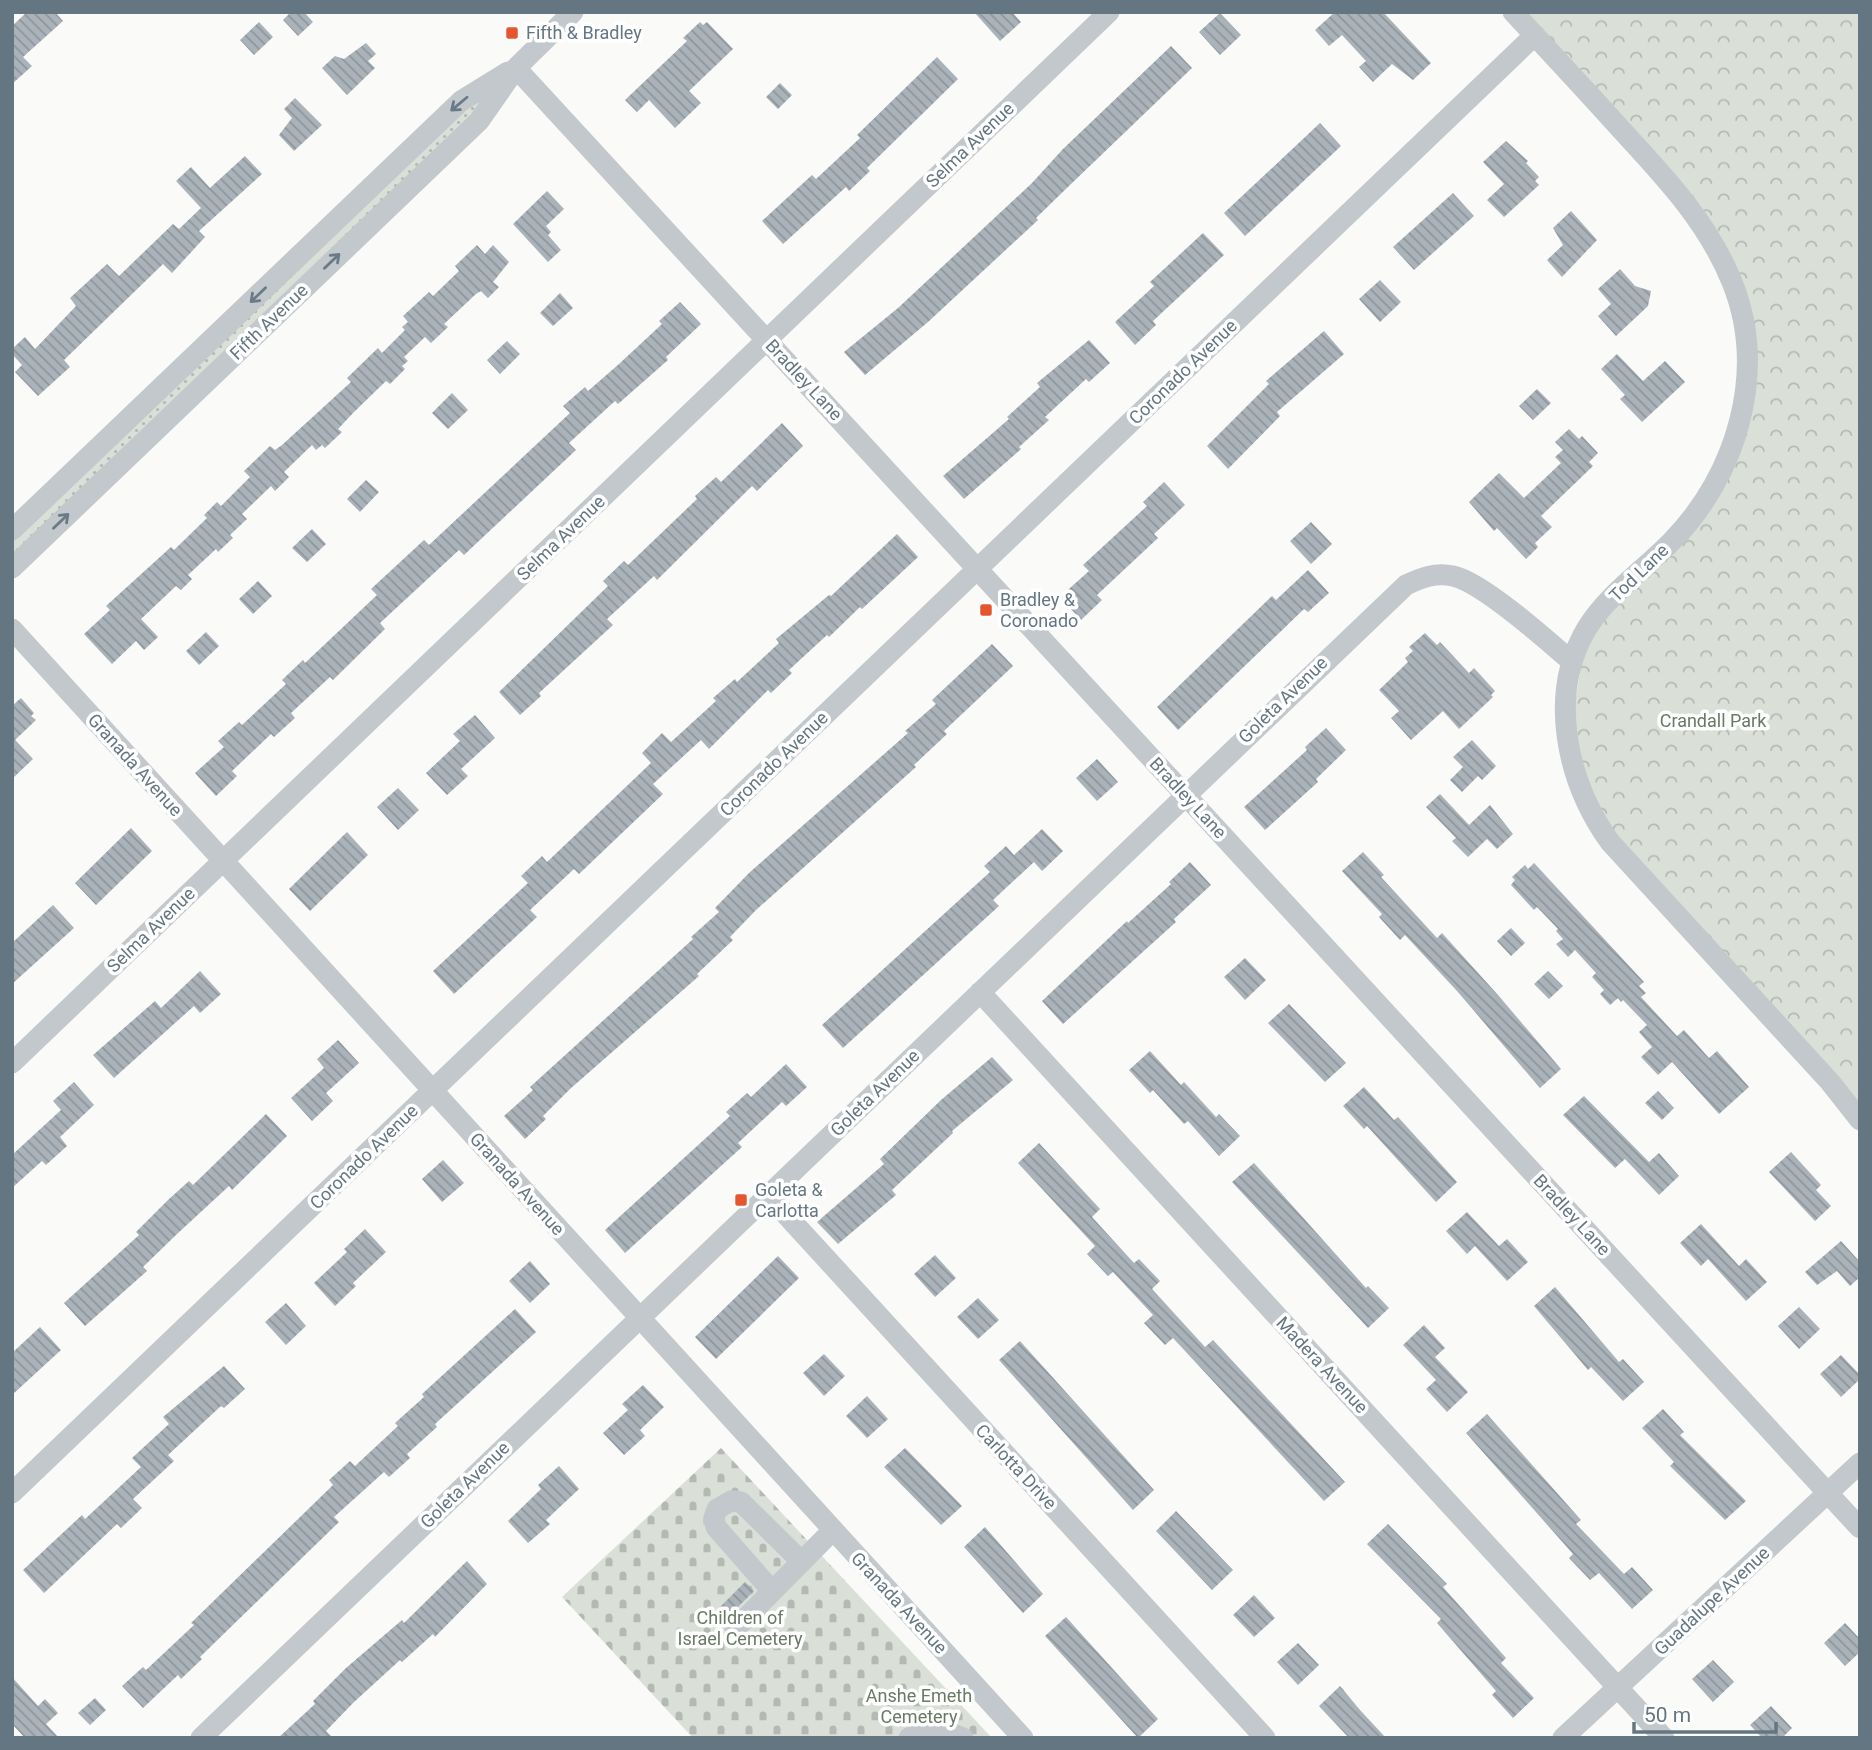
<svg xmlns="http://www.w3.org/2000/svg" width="1872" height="1750" font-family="Roboto,sans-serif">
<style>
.grass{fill:url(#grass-dots)}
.cemetery{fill:url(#cemetery-stones)}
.park{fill:url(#park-crowns)}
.building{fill:url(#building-back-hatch)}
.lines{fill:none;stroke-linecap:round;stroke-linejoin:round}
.minor{stroke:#c3c8cc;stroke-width:21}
.oneway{stroke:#6a7a87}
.poi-dot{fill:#e4572e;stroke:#fff;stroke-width:2.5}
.labels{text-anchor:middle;stroke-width:7;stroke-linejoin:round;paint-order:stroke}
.poi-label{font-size:18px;fill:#657683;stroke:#fff;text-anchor:start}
.street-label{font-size:18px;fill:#657683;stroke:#fff}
.park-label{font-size:18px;fill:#687a64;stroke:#fff}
</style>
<defs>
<pattern id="grass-dots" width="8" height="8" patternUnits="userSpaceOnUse" patternTransform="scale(1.75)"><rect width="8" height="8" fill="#dadfd7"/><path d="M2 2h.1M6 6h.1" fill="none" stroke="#b4b9b4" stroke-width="1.8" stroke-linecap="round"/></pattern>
<pattern id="cemetery-stones" width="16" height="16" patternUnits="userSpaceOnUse" patternTransform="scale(1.75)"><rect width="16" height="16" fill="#dadfd7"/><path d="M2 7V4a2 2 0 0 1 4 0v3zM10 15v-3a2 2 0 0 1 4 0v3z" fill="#b4b9b4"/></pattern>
<pattern id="park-crowns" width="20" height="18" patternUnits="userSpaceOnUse" patternTransform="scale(1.75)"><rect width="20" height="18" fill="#dadfd7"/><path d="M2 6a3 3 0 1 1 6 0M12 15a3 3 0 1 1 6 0" fill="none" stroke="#b4b9b4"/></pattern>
<pattern id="building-back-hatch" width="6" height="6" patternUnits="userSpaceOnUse" patternTransform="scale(1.75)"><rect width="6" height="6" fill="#aab3b9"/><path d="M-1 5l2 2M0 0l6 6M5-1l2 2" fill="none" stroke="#8e969c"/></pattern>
</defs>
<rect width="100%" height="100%" fill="#fafaf8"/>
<path class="grass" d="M516,68L478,121L12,568V530L461,101Z"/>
<path class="cemetery" d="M721,1448L992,1738H693L562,1597Z"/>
<path class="park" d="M1513,12H1860V1120L1610,842L1568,747L1587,628L1710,494L1746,370L1719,252Z"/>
<path class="building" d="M27,12H55L63,21L23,57L32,66L12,84V26Z
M291,12H304L313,22L298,36L283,20Z
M974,12H1012L1021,22L1000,41Z
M1335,12H1383L1431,63L1413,80L1392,64L1373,82L1359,67L1366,61L1342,35L1329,46L1315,30Z
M1220,13L1241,35L1220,55L1199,32Z
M259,22L273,37L254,55L240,40Z
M700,22L703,25L707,22L733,49L689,91L701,103L675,128L649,100L637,112L625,100L687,41L683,38Z
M366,43L376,54L368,61L375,68L347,95L322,68L335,56L344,59Z
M1171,46L1192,68L1071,184L1036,218L1038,220L928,322L865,375L844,352L898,308L1032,183L1063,149Z
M937,57L958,79L867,168L870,171L849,191L846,187L783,244L762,221L812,175L816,179L860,138L857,135Z
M780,83L792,95L778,109L766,97Z
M295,98L322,125L294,151L279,135L292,118L284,109Z
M1320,123L1341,146L1245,236L1224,213Z
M1506,141L1528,161L1526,163L1539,177L1535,181L1539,185L1504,217L1487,200L1504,184L1483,162Z
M245,156L262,174L199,231L205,237L172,273L163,264L64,360L70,367L38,396L15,372L22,365L12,354V349L25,337L35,349L76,306L70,298L107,264L119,276L173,224L179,229L201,208L176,181L191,167L210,188Z
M547,191L564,209L546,226L551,232L548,235L561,250L548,262L513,224Z
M1453,193L1474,216L1414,270L1393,247Z
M1571,211L1597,240L1562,277L1547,260L1563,245L1553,228Z
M1203,233L1224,255L1153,321L1156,325L1135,345L1115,322L1154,286L1150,282Z
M477,245L485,254L493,245L509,262L493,282L499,287L488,298L481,291L476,294L444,324L448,327L431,343L425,337L404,357L408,361L402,366L405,369L390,384L386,381L354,412L338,429L342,432L325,448L322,445L316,450L312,445L284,472L289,477L275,491L271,486L242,514L247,519L230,535L233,538L218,552L216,549L188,575L192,579L181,590L176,586L141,619L158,637L144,650L136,641L112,664L84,634L110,610L106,606L171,547L174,550L207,518L204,515L217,502L221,506L250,477L244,471L270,446L275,450L282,445L351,382L347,378L378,348L382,353L405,330L402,327L408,322L403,316L429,292L433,296L459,271L455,266Z
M1620,269L1635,286L1651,291L1648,306L1616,336L1598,316L1611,304L1598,289Z
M1380,280L1401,302L1380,322L1359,299Z
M560,293L573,308L553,326L540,313Z
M680,302L701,324L666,357L668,360L618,404L615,401L569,443L576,450L464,555L459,550L380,623L385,629L333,680L330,677L291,713L295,718L274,737L271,734L232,771L237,776L216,796L195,773L224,747L218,741L239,722L242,725L286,684L282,680L303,660L305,663L377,595L371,589L424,540L429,545L570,413L563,406L585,387L588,391L619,364L662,324L659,321Z
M1324,331L1344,354L1277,412L1280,416L1228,469L1207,446L1269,384L1266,381Z
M1089,340L1110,363L1089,382L1086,379L1045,417L1049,420L1019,447L1021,449L964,499L943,476L1009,419L1007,417L1040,387L1037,383Z
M507,341L520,354L500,374L487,360Z
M1617,354L1643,381L1665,361L1685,382L1642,422L1620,399L1625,395L1601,369Z
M1537,389L1551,403L1533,420L1519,406Z
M452,393L468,410L448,429L432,413Z
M782,423L803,446L757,491L752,486L657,580L654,576L607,619L613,625L539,693L541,696L520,715L499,692L608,586L603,581L624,561L628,565L697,499L695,496L716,477L721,482Z
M1569,429L1579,439L1582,436L1598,453L1589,462L1593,466L1541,516L1552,527L1535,543L1538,547L1526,559L1497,528L1494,531L1469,502L1499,473L1524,498L1561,463L1555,457L1563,450L1555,442Z
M366,480L379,492L360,512L347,499Z
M1164,482L1185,505L1154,534L1158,538L1097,595L1102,600L1081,620L1060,597L1089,571L1083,565L1147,506L1143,502Z
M1311,522L1332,544L1311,564L1290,541Z
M312,529L326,544L307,562L292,548Z
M897,534L918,557L862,609L860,607L829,637L827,635L789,670L792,673L771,693L768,690L709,749L701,740L653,784L663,794L579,874L574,869L530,910L537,917L454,994L433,971L528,883L521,876L542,856L547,862L651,763L642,753L662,733L671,742L716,701L713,698L735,679L737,682L779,643L776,639L829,595L831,596Z
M1308,570L1329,593L1308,612L1304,609L1178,730L1157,707L1272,596L1276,600Z
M258,581L272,596L253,614L239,599Z
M206,632L219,646L199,665L186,651Z
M1425,633L1437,645L1440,642L1469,673L1474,668L1495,691L1491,695L1493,697L1459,729L1443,711L1411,740L1391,718L1399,711L1379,690L1408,662L1405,658L1413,651L1409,647Z
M992,644L1013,666L944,731L947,734L914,765L916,767L756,910L730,937L733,940L697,974L699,976L570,1089L543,1116L546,1119L525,1139L504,1116L533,1090L530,1087L693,939L691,937L719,912L715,908L749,873L908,733L905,731L936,704L932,700Z
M21,698L34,713L31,716L36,720L15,740L33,759L12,779V706Z
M475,715L495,738L461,769L468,776L447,795L426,773L460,741L453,734Z
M1326,728L1346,750L1316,779L1318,782L1265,830L1244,807L1307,750L1305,747Z
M1472,740L1496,766L1482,780L1478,776L1462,792L1450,780L1463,767L1453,757Z
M1097,759L1118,782L1097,801L1076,778Z
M398,788L419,810L398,830L377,807Z
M1440,794L1469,825L1490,805L1513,834L1497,849L1487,839L1468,857L1452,841L1456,838L1426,807Z
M131,828L152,851L96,905L75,883Z
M1042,829L1063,851L1042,871L1034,862L993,900L999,906L843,1048L822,1025L990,872L984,866L1006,846L1014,855Z
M347,832L368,855L310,911L289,889Z
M1363,852L1384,875L1381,877L1437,938L1442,933L1498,995L1561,1069L1540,1088L1457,991L1405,935L1400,940L1379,917L1382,914L1342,871Z
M1190,862L1211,885L1174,919L1176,922L1063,1024L1042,1001L1127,921L1128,923L1171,884L1169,882Z
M1534,863L1644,982L1639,986L1646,993L1641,997L1677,1036L1684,1030L1709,1058L1717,1051L1749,1087L1719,1114L1672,1062L1658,1075L1641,1057L1652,1047L1639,1032L1647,1025L1623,1000L1621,1002L1618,998L1610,1005L1600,994L1604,990L1592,977L1596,973L1575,950L1568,957L1556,944L1563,939L1556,931L1558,929L1537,907L1534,910L1511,885L1515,880L1512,877L1525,865L1528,869Z
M53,905L74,928L12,984V943Z
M1511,928L1525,943L1511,956L1497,941Z
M1245,958L1266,980L1245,1000L1224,977Z
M200,971L221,994L200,1013L194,1006L114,1078L93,1055L155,1001L161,1008Z
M1548,971L1563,986L1549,999L1534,984Z
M1289,1004L1346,1063L1325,1082L1268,1023Z
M338,1040L359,1063L326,1093L333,1101L312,1121L291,1098L324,1068L317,1059Z
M1150,1051L1181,1085L1184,1082L1216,1117L1219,1114L1240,1136L1219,1156L1188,1121L1184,1124L1153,1090L1150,1093L1129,1070Z
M992,1057L1013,1080L952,1131L953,1133L892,1190L896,1195L838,1244L817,1222L884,1164L880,1159L941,1100Z
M786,1064L807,1087L786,1106L782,1102L738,1143L742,1147L625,1253L605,1230L730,1116L726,1112L747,1093L751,1097Z
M74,1082L94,1105L60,1137L67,1146L46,1165L42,1161L12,1188V1155L61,1110L53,1101Z
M1364,1087L1394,1120L1398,1117L1457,1182L1436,1202L1367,1126L1364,1129L1343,1106Z
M1658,1091L1674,1108L1662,1120L1645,1103Z
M1584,1096L1649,1162L1659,1153L1679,1176L1659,1195L1625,1159L1615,1168L1563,1115Z
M266,1114L287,1136L232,1190L229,1186L177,1234L143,1267L147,1271L85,1326L64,1303L139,1235L136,1232L168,1200L189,1181L193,1185Z
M1039,1143L1100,1209L1092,1217L1134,1263L1139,1259L1160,1281L1152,1289L1205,1347L1213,1340L1345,1482L1324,1501L1173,1338L1165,1345L1144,1323L1153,1315L1113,1272L1108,1276L1087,1254L1095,1246L1018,1163Z
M1791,1152L1821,1185L1816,1190L1831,1206L1815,1221L1769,1172Z
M443,1160L464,1183L442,1202L422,1179Z
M1254,1163L1366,1288L1368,1286L1389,1308L1368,1328L1232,1182Z
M1467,1212L1499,1246L1507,1239L1528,1262L1507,1281L1475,1246L1467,1254L1446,1231Z
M1701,1224L1739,1266L1746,1259L1767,1282L1746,1301L1708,1259L1701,1266L1680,1243Z
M365,1229L386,1252L353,1283L356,1286L335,1306L314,1283L347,1252L344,1249Z
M1841,1241L1860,1262V1277L1850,1286L1837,1271L1817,1285L1805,1272Z
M935,1255L956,1278L935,1297L914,1274Z
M778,1256L799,1278L716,1359L695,1337Z
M530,1261L550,1284L530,1303L509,1281Z
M1555,1287L1619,1362L1623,1359L1644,1382L1623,1401L1591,1367L1588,1370L1534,1306Z
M978,1298L999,1320L978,1339L957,1317Z
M286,1303L306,1326L286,1345L265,1322Z
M1799,1307L1820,1329L1799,1349L1778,1326Z
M515,1309L536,1332L435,1424L437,1427L407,1454L410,1458L389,1477L384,1472L334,1517L339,1522L200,1657L202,1659L181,1679L178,1675L143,1708L122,1686L143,1667L146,1670L194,1625L191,1623L333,1485L329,1480L350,1461L355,1466L398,1426L395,1423L424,1397L422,1394Z
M1424,1325L1445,1348L1435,1357L1468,1392L1447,1412L1426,1389L1436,1380L1403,1345Z
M40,1327L61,1350L12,1395V1353Z
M1020,1341L1154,1490L1133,1510L999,1360Z
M824,1354L845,1376L824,1396L803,1373Z
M1841,1355L1860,1375V1379L1841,1397L1820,1374Z
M224,1366L245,1389L224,1408L221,1406L168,1455L174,1461L133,1499L142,1508L121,1528L117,1524L44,1593L23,1570L82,1515L85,1519L141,1467L132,1458L169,1424L163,1417Z
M643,1385L664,1407L640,1430L645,1436L624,1455L603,1433L628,1410L622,1404Z
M867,1396L888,1419L867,1438L846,1416Z
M1663,1409L1684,1432L1680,1435L1746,1501L1725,1520L1670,1466L1674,1462L1642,1428Z
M1487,1414L1581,1520L1576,1524L1624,1574L1632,1567L1653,1590L1632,1609L1599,1573L1590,1580L1569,1558L1573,1554L1466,1433Z
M905,1448L962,1506L941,1525L884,1467Z
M559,1466L579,1489L546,1520L550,1524L528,1543L508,1521L541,1489L538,1485Z
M1176,1511L1233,1570L1212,1590L1156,1531Z
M1388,1524L1447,1584L1443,1587L1506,1658L1501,1663L1534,1698L1513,1718L1492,1695L1496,1691L1437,1623L1441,1619L1367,1544Z
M985,1527L1043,1594L1023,1613L964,1547Z
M467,1561L487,1584L435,1637L433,1634L402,1662L400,1660L353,1703L326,1731L333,1738H278L315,1704L313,1701L346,1668L402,1620L404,1623Z
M745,1582L754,1591L730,1615L721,1606Z
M1254,1595L1275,1618L1254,1637L1233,1615Z
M1066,1617L1158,1719L1138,1738L1045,1636Z
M1845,1623L1860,1639V1652L1845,1666L1824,1643Z
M1298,1643L1319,1665L1298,1685L1277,1662Z
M1713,1660L1734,1682L1713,1702L1692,1679Z
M12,1677L38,1706L45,1699L58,1713L46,1724L59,1738H25L12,1724Z
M1340,1686L1360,1710L1386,1738H1349L1319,1706Z
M95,1698L106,1710L90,1725L78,1713Z
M1771,1706L1792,1728L1782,1738H1762L1750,1725Z"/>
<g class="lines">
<path class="minor" d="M1513,12C1548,50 1583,87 1617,125C1662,174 1707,220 1732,282C1768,371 1737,475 1672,541C1645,569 1608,594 1587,628C1547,695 1567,782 1610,842L1830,1082L1860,1120
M516,68L1860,1528
M12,530L461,101L508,72
M12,568L479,121L516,68L573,12
M12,629L1023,1738
M980,992L1664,1738
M12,1063L1109,12
M768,1195L1265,1738
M12,1493L1535,35
M772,1591L716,1527L714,1518L717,1509L731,1501L741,1502L802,1562
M735,1629L833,1530
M201,1738L1406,585C1421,578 1435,572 1453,576C1482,582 1547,640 1572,662
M909,1738C927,1729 946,1730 963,1738
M1563,1738L1860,1463"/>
</g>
<defs><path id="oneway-shaft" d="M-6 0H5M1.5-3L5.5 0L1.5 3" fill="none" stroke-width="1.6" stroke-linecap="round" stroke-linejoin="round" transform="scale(1.75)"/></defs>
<g class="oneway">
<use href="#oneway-shaft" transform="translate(459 104) rotate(140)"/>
<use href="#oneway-shaft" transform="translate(332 261) rotate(-44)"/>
<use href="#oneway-shaft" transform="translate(258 295) rotate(136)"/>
<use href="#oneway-shaft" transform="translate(61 521) rotate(-44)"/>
</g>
<g class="poi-dot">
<rect x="505" y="26" width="14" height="14" rx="3.5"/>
<rect x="979" y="603" width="14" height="14" rx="3.5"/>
<rect x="734" y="1193" width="14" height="14" rx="3.5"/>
</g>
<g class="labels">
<g class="poi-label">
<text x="526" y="39">Fifth &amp; Bradley</text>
<text x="1000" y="606">Bradley &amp;<tspan x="1000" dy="21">Coronado</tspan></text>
<text x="755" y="1196">Goleta &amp;<tspan x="755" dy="21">Carlotta</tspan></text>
</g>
<g class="street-label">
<text transform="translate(970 145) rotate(-44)" y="6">Selma Avenue</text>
<text transform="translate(269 322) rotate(-44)" y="6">Fifth Avenue</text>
<text transform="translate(1183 372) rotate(-44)" y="6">Coronado Avenue</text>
<text transform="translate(804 380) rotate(47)" y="6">Bradley Lane</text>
<text transform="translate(561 538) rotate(-44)" y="6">Selma Avenue</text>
<text transform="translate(1639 573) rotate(-44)" y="6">Tod Lane</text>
<text transform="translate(1283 700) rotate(-44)" y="6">Goleta Avenue</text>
<text transform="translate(774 764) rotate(-44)" y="6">Coronado Avenue</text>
<text transform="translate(135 765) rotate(48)" y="6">Granada Avenue</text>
<text transform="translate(1188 798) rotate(47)" y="6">Bradley Lane</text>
<text transform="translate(151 930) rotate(-44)" y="6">Selma Avenue</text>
<text transform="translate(875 1093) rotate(-44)" y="6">Goleta Avenue</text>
<text transform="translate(364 1157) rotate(-44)" y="6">Coronado Avenue</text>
<text transform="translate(517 1184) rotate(48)" y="6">Granada Avenue</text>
<text transform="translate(1572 1215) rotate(47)" y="6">Bradley Lane</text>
<text transform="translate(1322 1365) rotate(47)" y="6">Madera Avenue</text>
<text transform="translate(1016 1467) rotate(47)" y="6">Carlotta Drive</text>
<text transform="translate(465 1485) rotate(-44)" y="6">Goleta Avenue</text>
<text transform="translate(1712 1601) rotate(-43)" y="6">Guadalupe Avenue</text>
<text transform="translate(899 1603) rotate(47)" y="6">Granada Avenue</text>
</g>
<g class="park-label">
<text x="1713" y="727">Crandall Park</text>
<text x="740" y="1624">Children of<tspan x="740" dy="21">Israel Cemetery</tspan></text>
<text x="919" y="1702">Anshe Emeth<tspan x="919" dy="21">Cemetery</tspan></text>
</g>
</g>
<rect width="1872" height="1750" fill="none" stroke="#657683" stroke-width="28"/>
<path d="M1634 1722v10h142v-10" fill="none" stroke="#657683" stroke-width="3.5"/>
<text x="1644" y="1722" font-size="21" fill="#657683" stroke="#ffffff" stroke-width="5" paint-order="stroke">50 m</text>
</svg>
